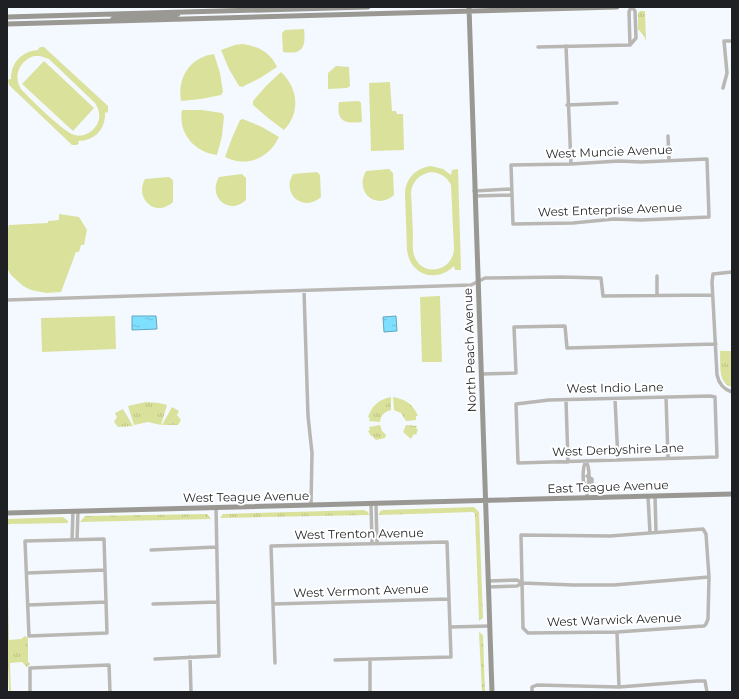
<svg xmlns="http://www.w3.org/2000/svg" width="739" height="699" font-family="Montserrat,sans-serif">
<style>
.grass{fill:url(#grass-tufts)}
.pitch{fill:#dae19b;fill-rule:evenodd}
.water{fill:url(#water-ripples);stroke:#62a6bd}
.lines{fill:none;stroke-linecap:round;stroke-linejoin:round}
.street{stroke:#b9b7b3;stroke-width:3.5}
.secondary{stroke:#9a9892;stroke-width:5}
.labels{text-anchor:middle;stroke-width:4;stroke-linejoin:round;paint-order:stroke}
.street-label{font-size:12px;fill:#1e2023;stroke:#fff}
</style>
<defs>
<pattern id="grass-tufts" width="24" height="20" patternUnits="userSpaceOnUse"><rect width="24" height="20" fill="#dae19b"/><path d="M3 7l-1-3M5 7V3M7 7l1-3M15 17l-1-3M17 17v-4M19 17l1-3" fill="none" stroke="#bbc185"/></pattern>
<pattern id="water-ripples" width="26" height="14" patternUnits="userSpaceOnUse"><rect width="26" height="14" fill="#7fdfff"/><path d="M2 4q2-2 4 0t4 0M15 11q2-2 4 0t4 0" fill="none" stroke="#6dbfda"/></pattern>
</defs>
<rect width="100%" height="100%" fill="#f4f8ff"/>
<path class="grass" d="M640,11H645L646,41L644,36L638,29V13Z
M720,351H732V387C717,383 721,364 720,351Z
M391,397V410C384,412 381,415 380,422L369,421L370,418L368,417C372,406 379,399 391,397Z
M393,397C405,399 413,404 418,416H416V420L406,421L401,413L394,410Z
M146,402L159,403L167,405L161,425L148,422L134,425L128,406Z
M172,407L179,411L177,415L181,420L178,425H162Z
M123,409L133,426L118,427L114,422L117,417L115,413Z
M380,425L382,431L386,435L385,438L376,440L372,436H371L368,431L370,430L369,427Z
M406,425L417,426L416,429H418L416,435L414,434L411,439L403,432Z
M474,507L479,512L483,618L479,621L475,514L473,512L379,515L380,511L383,510Z
M364,510L368,512L369,515L220,518L223,514Z
M207,514L211,519L80,522L85,516Z
M63,517L68,521V523L9,524L7,526L8,519Z
M7,547L9,640L21,639L25,636L28,638V662L30,664L27,667L22,662L10,663L11,692H9L7,636Z
M479,632L483,635L485,692H482Z"/>
<path class="pitch" d="M304,29C306,47 303,55 283,52L282,33L285,30Z
M242,44C258,46 270,52 277,67L260,78L242,87L239,86L229,69L221,50L235,45Z
M40,47H44L108,106V111L107,113L105,112C106,129 95,141 78,141L79,143L77,145H72L9,85L8,80L10,79H11C11,62 22,51 39,50L38,49ZM34,56H40L49,59L95,103C100,110 101,119 96,126C91,134 80,138 72,134C62,130 29,98 21,89C13,76 19,61 34,56Z
M214,54L220,73L223,92L221,95L201,99L181,101C177,78 190,57 214,54Z
M44,61L94,108L73,131L22,84Z
M336,66L349,67L350,86L347,88L328,89V73Z
M281,72C298,88 301,112 284,130L268,118L253,105V101L266,86Z
M390,82L392,111H396L397,114H403L404,150L371,151L369,83Z
M359,101L361,103L362,122C345,124 336,122 339,102Z
M182,110H202L222,113L224,116L222,136L217,155C194,152 178,133 182,110Z
M243,119L262,127L279,137C269,158 247,168 225,157L232,138L240,120Z
M431,166L443,169L451,175L452,170L458,169L461,270H455L454,266C437,283 410,276 407,250L405,193C406,178 416,168 431,166ZM431,172C441,173 447,177 451,185L454,249C453,272 421,278 414,255C412,248 413,240 413,233C412,220 412,206 411,193C412,181 420,174 431,172Z
M389,169L393,173L394,195C376,211 354,192 366,171Z
M317,172L320,175L321,197C303,213 281,194 293,174Z
M242,174L246,178V200C229,216 207,197 219,177Z
M169,177L173,180V202C156,218 134,199 145,179Z
M59,214L79,217L87,230L84,245H81L79,252H76L61,292L46,293L31,290L23,286L11,275L7,268V233L9,225L48,223V221L59,220Z
M440,296L442,362H422L420,297Z
M115,316L116,349L42,352L41,318Z"/>
<path class="water" d="M132,316H156L157,329L132,330Z
M396,316L397,331L384,332L383,317Z"/>
<g class="lines">
<path class="street" d="M630,45L636,38L635,11L632,7
M630,45L629,12L631,7
M566,46L571,164
M538,47L630,45
M723,88L727,73L724,41H732
M567,105L617,103
M668,136L669,160
M707,159L709,217L641,220L614,219L573,223L513,224L511,165L571,164L619,161L641,162Z
M474,191L512,189
M475,196L512,195
M732,272L713,274L712,282L717,375C719,384 723,389 732,392
M304,291L308,416L312,453L311,505
M657,295V276
M7,300L471,285L485,278L561,277L601,278L603,296L712,295
M481,374L516,373L514,327L565,326L567,348L716,344
M710,396L715,397L717,457L518,463L516,404L549,400Z
M666,397L668,458
M615,399L618,460
M566,400L568,462
M586,461C592,472 587,486 587,498
M586,461C582,468 582,485 587,491
M587,476L592,479V483L589,487
M648,496L650,533
M655,496L656,532
M371,504L372,543
M376,504L377,543
M703,529L706,534L709,577L708,619L706,624L704,626L617,632L528,633L523,628L521,535L610,536Z
M104,539L107,633L29,636L25,541Z
M72,540L73,511
M77,540L78,511
M151,550L216,547
M27,573L105,570
M488,581L517,580L522,583L573,585H614L709,577
M488,587L517,586L522,583
M153,604L218,602
M273,604L449,599
M28,605L106,602
M450,627L490,626
M617,632L619,687
M190,657L191,692
M155,659L219,656L216,507
M370,659V692
M275,663L271,546L447,542L451,657L335,660
M30,692V668L109,665L110,692
M532,692V687L537,685L619,687L697,681H705L707,692"/>
<path class="secondary" d="M469,7L492,692
M7,17L368,7
M111,21L113,19L116,17L171,15L178,14
M7,24L617,7
M7,513L732,494"/>
</g>
<g class="labels">
<g class="street-label">
<text transform="translate(609 152) rotate(-2)" y="4">West Muncie Avenue</text>
<text transform="translate(610 210) rotate(-2)" y="4">West Enterprise Avenue</text>
<text transform="translate(470 350) rotate(-92)" y="4">North Peach Avenue</text>
<text transform="translate(615 388) rotate(-1)" y="4">West Indio Lane</text>
<text transform="translate(618 450) rotate(-2)" y="4">West Derbyshire Lane</text>
<text transform="translate(608 487) rotate(-2)" y="4">East Teague Avenue</text>
<text transform="translate(246 497) rotate(-1)" y="4">West Teague Avenue</text>
<text transform="translate(359 534) rotate(-1)" y="4">West Trenton Avenue</text>
<text transform="translate(361 591) rotate(-2)" y="4">West Vermont Avenue</text>
<text transform="translate(614 620) rotate(-2)" y="4">West Warwick Avenue</text>
</g>
</g>
<rect width="739" height="699" fill="none" stroke="#1e2023" stroke-width="16"/>
</svg>
